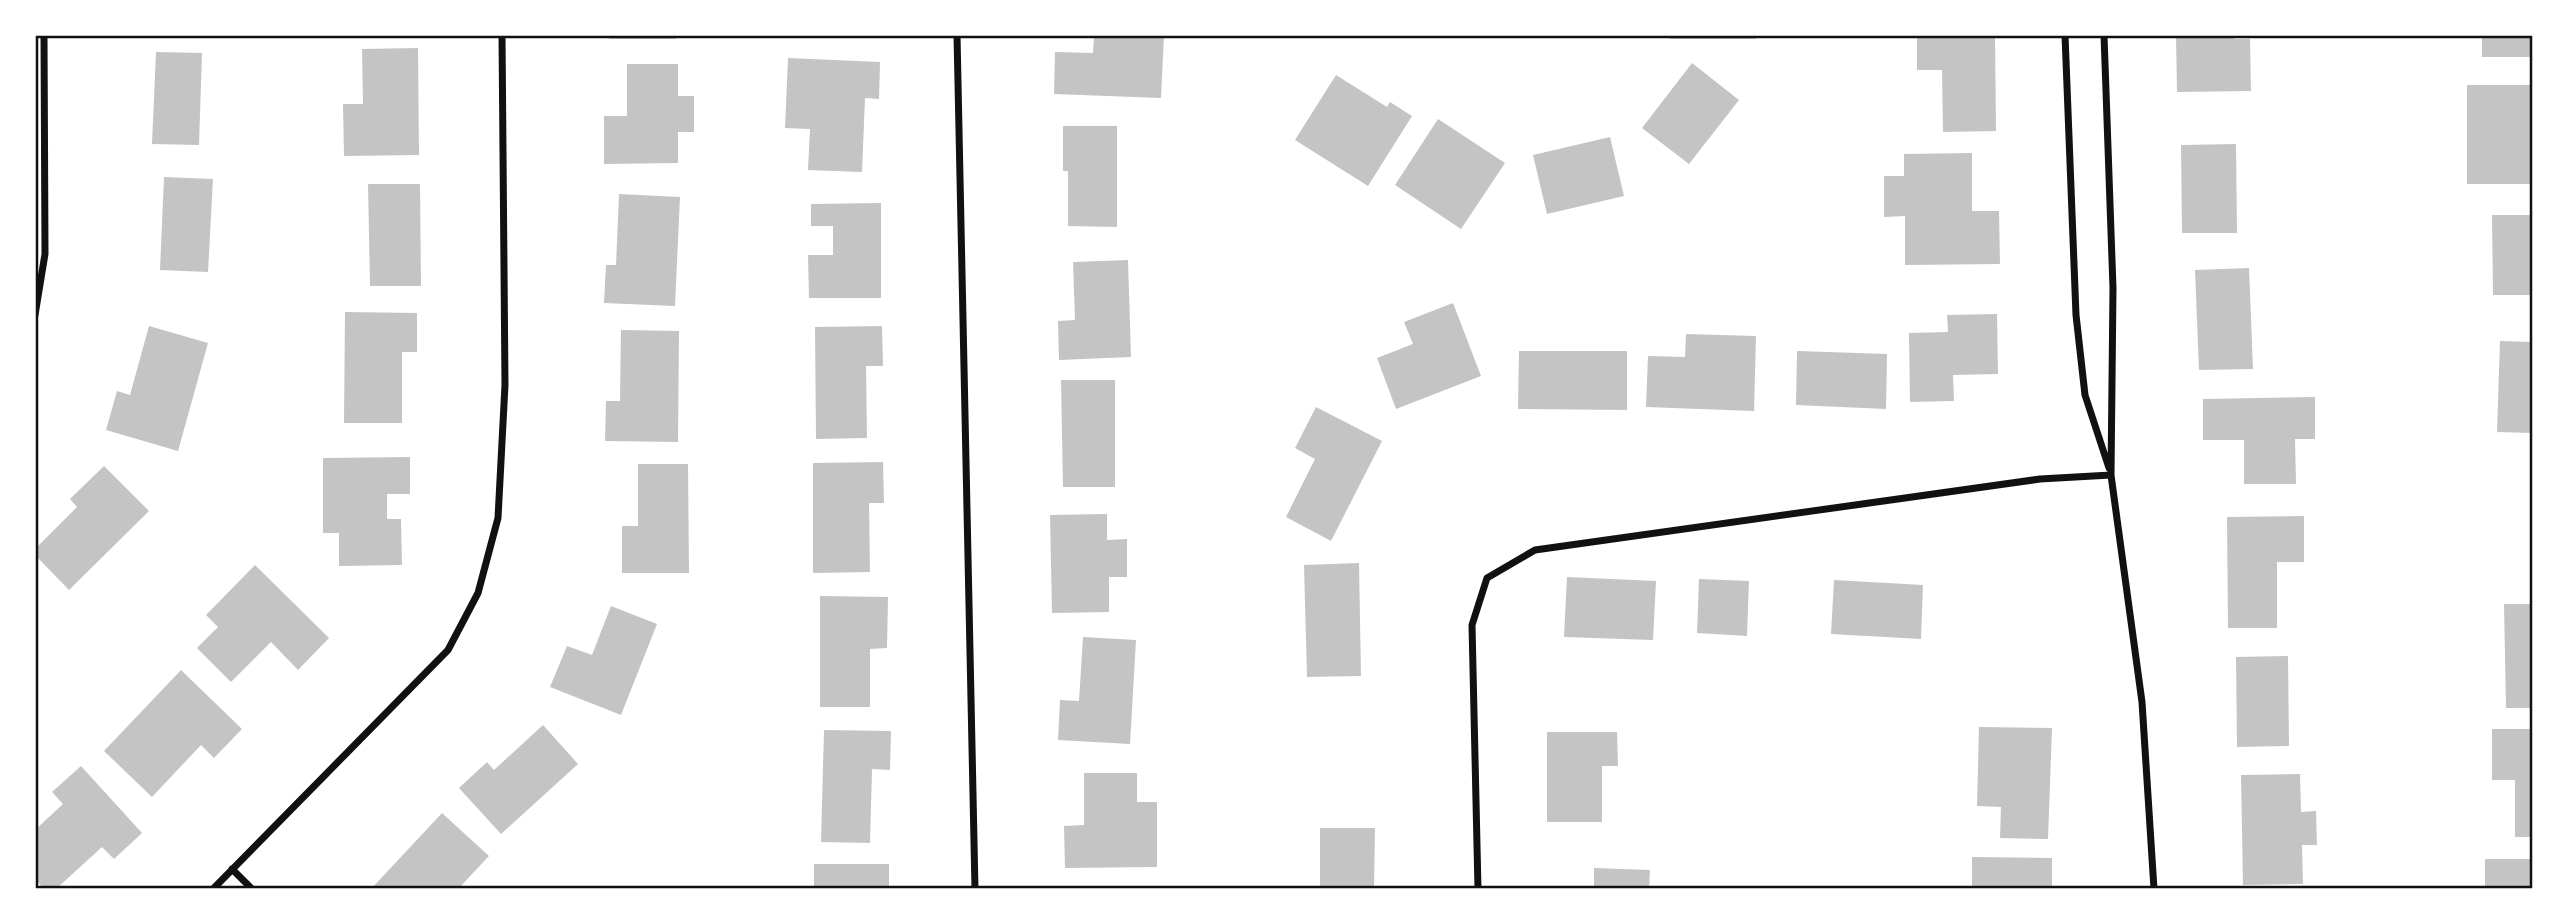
<svg xmlns="http://www.w3.org/2000/svg" width="2568" height="924" font-family="'Open Sans',sans-serif">
<style>
.building{fill:#c4c4c4}
.lines{fill:none;stroke-linecap:round;stroke-linejoin:round}
.minor{stroke:#111;stroke-width:7}
.neatline{fill:none;stroke:#111;stroke-width:2.5}
</style>
<rect width="100%" height="100%" fill="#fff"/>
<path class="building" d="M609,35H676V39H609Z
M1094,35H1164L1161,98L1054,94L1055,52L1093,53Z
M1670,35H1756V39H1670Z
M1917,35H1995L1996,131L1943,132L1942,70H1917Z
M2176,35H2234V39H2250L2251,91L2177,92Z
M2482,35H2533V57H2482Z
M418,48L419,155L344,156L343,104H363L362,49Z
M156,52L202,53L199,145L152,144Z
M788,58L880,62L879,99L865,98L862,172L808,170L810,129L785,128Z
M1692,63L1739,100L1689,164L1642,128Z
M627,64H678V96H694V132H678V163L604,164V116H627Z
M1336,75L1387,107L1390,102L1412,116L1368,186L1295,140Z
M2467,85H2533V184H2467Z
M1438,119L1505,163L1461,229L1395,185Z
M1063,126H1117V227L1068,226V171H1063Z
M1610,137L1624,196L1547,214L1533,155Z
M2236,144L2237,233H2182L2181,145Z
M1972,153V211H1999L2000,264L1905,265V216L1884,217V176H1904V154Z
M164,177L213,179L208,272L160,270Z
M368,184H420L421,286H370Z
M619,194L680,197L675,306L604,303L606,265H616Z
M881,203V298H809L808,255H833V226H811V204Z
M2492,215H2533V295H2493Z
M1128,260L1131,357L1059,360L1058,321L1075,320L1073,262Z
M2249,268L2253,369L2199,370L2195,270Z
M1453,303L1481,376L1396,409L1377,358L1413,344L1404,322Z
M345,312L417,313V352H402V423H344Z
M1997,314L1998,374L1953,375L1954,401L1910,402L1909,333L1948,332L1947,315Z
M149,326L208,343L178,451L106,430L117,391L130,395Z
M882,326L883,366H866L867,438L816,439L815,327Z
M621,330L679,331L678,442L605,441L606,401H620Z
M1686,334L1756,336L1754,411L1646,407L1648,356L1685,357Z
M2500,341L2533,342V433L2497,432Z
M1519,351H1627V410L1518,409Z
M1797,351L1887,354L1886,409L1796,405Z
M1061,380H1115V487H1063Z
M2315,397V439H2295L2296,484H2244V440H2203V399Z
M1316,407L1382,441L1331,541L1286,517L1315,459L1295,448Z
M410,457V494H387V519H401L402,565L339,566V533H323V458Z
M883,462L884,503H869L870,572L813,573V463Z
M638,464H688L689,573H622V526H638Z
M104,466L149,511L69,590L35,555V549L77,507L70,499Z
M1107,514V540L1127,539V577H1109V612L1052,613L1050,515Z
M2304,516V562H2277V628H2228L2227,517Z
M1359,563L1361,676L1307,677L1304,565Z
M255,565L329,638L298,670L271,642L231,682L197,648L218,627L206,615Z
M1567,577L1656,581L1653,640L1564,637Z
M1699,579L1749,581L1747,636L1697,633Z
M1834,580L1923,585L1921,639L1831,634Z
M820,596L888,597L887,648L870,649V707H820Z
M2504,604H2533V708H2506Z
M611,606L657,624L621,715L550,687L567,646L592,655Z
M1083,637L1136,640L1130,744L1058,740L1060,700L1079,701Z
M2288,656L2289,746L2237,747L2236,657Z
M181,670L242,729L214,758L201,745L152,797L104,751Z
M543,725L578,764L501,834L459,788L487,762L494,770Z
M1979,727L2052,728L2048,839L2000,838L2001,807L1977,806Z
M2492,729H2533V837H2515V780H2492Z
M824,730L891,731L890,770L872,769L870,843L821,842Z
M1547,732H1617L1618,766H1602V822H1547Z
M81,766L142,833L114,859L102,847L56,889H44L35,879V830L63,804L52,792Z
M1084,773H1137V802H1157V867L1065,868L1064,826L1084,825Z
M2300,774L2301,812L2316,811L2317,845H2302L2303,884L2243,885L2241,775Z
M442,813L489,856L458,889H371Z
M1320,828H1375L1374,889H1320Z
M1972,857L2052,858V889H1972Z
M2485,859H2533V889H2485Z
M814,864H889V889H814Z
M1594,868L1650,870L1649,889H1594Z"/>
<g class="lines">
<path class="minor" d="M957,35L975,889
M2065,35L2076,315L2085,395L2109,468
M2104,35L2113,288L2111,475L2142,702L2154,889
M35,315L45,254L44,35
M232,869L252,889
M213,889L448,650L478,593L498,518L505,385L502,35
M1478,889L1472,625L1487,578L1535,550L2040,479L2111,475"/>
</g>
<rect width="2568" height="924" fill="none" stroke="#ffffff" stroke-width="74"/>
<rect x="37" y="37" width="2494" height="850" class="neatline"/>
</svg>
